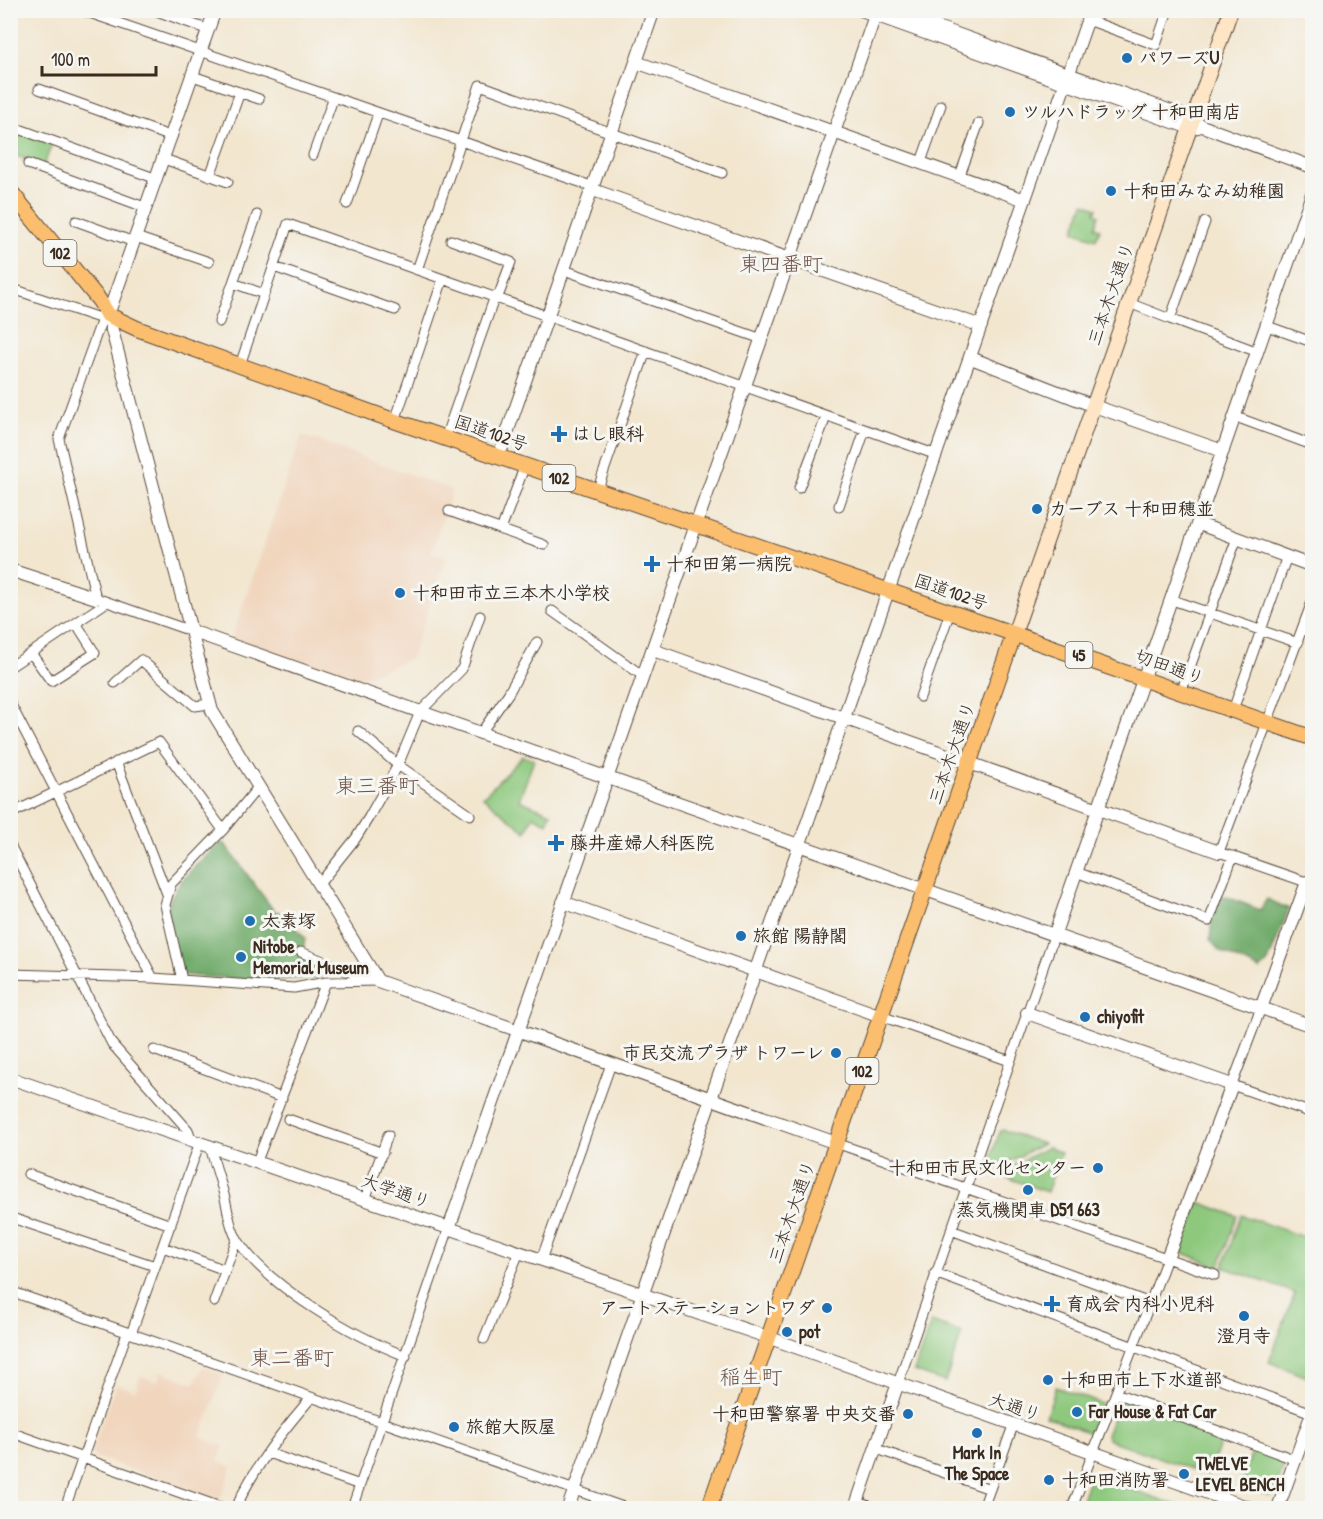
<svg xmlns="http://www.w3.org/2000/svg" width="1323" height="1519" font-family="'Patrick Hand','Klee One',sans-serif">
<style>
.built{fill:#f1d5bd}
.green{fill:#8dc87d;stroke:#64794e;stroke-width:1.5}
.forest{fill:#72ac6c;stroke:#566b45;stroke-width:1.5}
.lines{fill:none;stroke-linecap:round;stroke-linejoin:round}
.minor-casing{stroke:#564639;stroke-width:11}
.tertiary-casing{stroke:#564639;stroke-width:14}
.secondary-casing{stroke:#564639;stroke-width:16}
.primary-casing{stroke:#564639;stroke-width:17}
.trunk-casing{stroke:#564639;stroke-width:17}
.minor{stroke:#fff;stroke-width:9}
.tertiary{stroke:#fff;stroke-width:12}
.secondary{stroke:#fde5c5;stroke-width:14}
.primary{stroke:#fbbe6e;stroke-width:15}
.trunk{stroke:#fbbe6e;stroke-width:15}
.poi-dot{fill:#1f6fb2;stroke:#f6f6f2;stroke-width:2}
.labels{text-anchor:middle;stroke-width:6;stroke-linejoin:round;paint-order:stroke}
.shield{fill:#f6f6f2;stroke:#73675e;stroke-width:1.5}
.shield-label{font-size:16px;font-weight:bold;fill:#3b2a1e}
.poi-label{font-size:18px;font-weight:bold;fill:#3b2a1e;stroke:#f6f6f2;text-anchor:start}
.street-label{font-size:18px;fill:#3b2a1e;stroke:#f6f6f2}
.quarter-label{font-size:21px;fill:#6f5248;stroke:#f6f6f2}
</style>
<rect width="100%" height="100%" fill="#f6f6f2"/>
<filter id="ink" filterUnits="userSpaceOnUse"><feTurbulence type="fractalNoise" baseFrequency=".0167" numOctaves="2"/><feDisplacementMap in="SourceGraphic" scale="12" xChannelSelector="R" yChannelSelector="G"/><feConvolveMatrix kernelMatrix="1 2 1 2 8 2 1 2 1" color-interpolation-filters="sRGB"/></filter>
<filter id="wash" filterUnits="userSpaceOnUse"><feTurbulence type="fractalNoise" baseFrequency=".008" numOctaves="4" result="noise"/><feDisplacementMap in="SourceGraphic" scale="24" xChannelSelector="R" yChannelSelector="G"/><feGaussianBlur stdDeviation="1.35" result="paint"/><feColorMatrix in="noise" values="0 0 0 0 0 0 0 0 0 0 0 0 0 0 0 0 0 1.4 0 .05"/><feComposite in="paint" operator="in"/></filter>
<g filter="url(#wash)">
<rect width="100%" height="100%" fill="#f2e6cf"/>
<path class="built" d="M302,435L452,490L431,553L446,558L411,659L357,679L355,683L231,640Z
M203,1367L224,1375L200,1437L224,1446L218,1461L232,1467L220,1500L93,1456L91,1453L116,1384L135,1391L141,1376L157,1382L161,1371L194,1384Z"/>
<path class="green" d="M19,131L52,144L44,165L13,155Z
M1084,203L1097,208L1095,213L1099,215L1095,227L1100,229L1096,239L1074,231Z
M523,756L534,760L519,800L551,813L547,823L533,816L526,832L483,797Z
M1003,1130L1043,1144L991,1171L987,1169L1000,1131Z
M1048,1147L1061,1153L1047,1192L997,1174Z
M1199,1202L1237,1216L1219,1267L1181,1252Z
M1241,1215L1312,1240V1379L1269,1362L1295,1293L1223,1267Z
M931,1322L962,1333L945,1382L914,1371Z
M1056,1387L1104,1405L1093,1431L1087,1432L1046,1416Z
M1121,1397L1223,1437L1208,1475L1109,1440L1106,1435Z
M1254,1448L1286,1460L1274,1493L1270,1496L1240,1485Z
M1093,1476L1185,1508H1079L1089,1479Z"/>
<path class="forest" d="M224,843L274,911L284,914L305,938L302,958L319,967L323,975L318,978L253,980L183,975C152,908 166,892 218,845Z
M1222,895L1260,910L1267,899L1289,909L1268,962L1260,970L1220,951L1210,940L1212,918Z"/>
</g>
<g filter="url(#ink)">
<g class="lines">
<g class="minor-casing">
<path id="minor" d="M81,10L594,187
M154,10L209,30
M1088,20L1156,45L1168,10
M193,76L259,99
M39,89L172,137
M22,130L157,179
M313,155L333,99
M164,159L228,182
M921,162L941,105
M28,164L147,208
M960,175L979,123
M210,176L240,92
M347,204L378,114
M76,221L134,242
M136,237L209,262
M451,240L511,262L498,297
M274,267L395,310
M417,270L480,85L722,173
M564,270L762,339
M443,279L937,455
M233,283L264,294
M10,288L102,319
M1129,303L1170,319L1205,222
M108,315L102,319L59,439L96,598L191,631
M1170,319L1258,352
M219,322L257,215
M1267,326L1312,342
M240,365L288,224L443,279L395,421
M1236,417L1312,445
M445,438L495,296
M799,488L826,417
M597,491L646,351
M839,506L865,430
M449,511L544,545
M501,530L525,465
M1172,600L1298,643
M1312,602L1219,852L1312,884
M552,611L643,676
M31,653L51,681L95,653L76,623
M10,667L107,602
M115,683L141,660L195,706L209,704
M1181,692L1237,538
M920,697L950,612
M10,703L153,978
M1233,710L1287,556
M358,731L398,765L470,815
M480,734L508,694L537,642
M116,762L167,894
M10,814L159,742L223,830
M10,845L112,1044L188,1130L191,1138
M1076,872L1209,921L1233,856
M320,883L356,838L369,817L398,765L420,712L462,669L480,616
M301,952L367,979
M10,974L153,978L294,988L326,982L378,981
M182,980L165,905L171,884L223,830L259,786
M1261,1008L1232,1085L1312,1113
M881,1016L1010,1061
M154,1050L282,1098
M288,1119L383,1153
M836,1143L1215,1275
M210,1145C214,1165 222,1184 226,1203C229,1216 230,1228 237,1239C266,1286 355,1337 406,1356
M257,1161L326,982
M28,1174L171,1225
M365,1200L388,1135
M12,1218L155,1266
M951,1230L1150,1303
M163,1247L225,1270
M541,1260L611,1064
M935,1273L1312,1413
M10,1291L626,1508
M214,1302L237,1238
M131,1334L200,1142
M484,1339L519,1252
M897,1386L1054,936
M1116,1393L1296,1460
M10,1432L223,1508
M877,1449L990,1489
M268,1453L360,1485
M857,1502L875,1508
M65,1508L127,1333
M236,1508C253,1468 282,1431 311,1398
M352,1508L449,1228
M983,1508L1013,1426
M1072,1508L1167,1258"/>
</g>
<g class="tertiary-casing">
<path id="tertiary" d="M215,10L108,315L212,711L378,981L836,1143
M861,10L1190,128L1198,127
M890,10L1193,119L1202,126L1312,167
M636,62L1025,200
M593,190L981,326
M971,358L1094,406L1223,451
M499,456L654,10
M1199,524L1312,566
M10,570L96,598
M191,631L1312,1026
M653,650L1219,852
M563,902L881,1016
M1054,936L1312,194
M1261,1008L1307,882
M1027,1013L1232,1085L1167,1258
M10,1078L770,1338L1250,1508
M449,1228L877,10
M568,1508L1091,10
M855,1508L897,1386
M1278,1508L1312,1413"/>
</g>
<g class="secondary-casing">
<path id="secondary" d="M1014,634L1231,10"/>
</g>
<g class="primary-casing">
<path id="primary" d="M1014,634L1312,738"/>
</g>
<g class="trunk-casing">
<path id="trunk" d="M10,191L99,300L108,315L138,329L395,421L1014,634L709,1508"/>
</g>
<use href="#minor" class="minor"/>
<use href="#tertiary" class="tertiary"/>
<use href="#secondary" class="secondary"/>
<use href="#primary" class="primary"/>
<use href="#trunk" class="trunk"/>
</g>
</g>
<g class="poi-dot">
<circle cx="1127" cy="58" r="6"/>
<circle cx="1010" cy="112" r="6"/>
<circle cx="1111" cy="191" r="6"/>
<path d="M556 425h6v6h6v6h-6v6h-6v-6h-6v-6h6z"/>
<circle cx="1037" cy="509" r="6"/>
<path d="M649 555h6v6h6v6h-6v6h-6v-6h-6v-6h6z"/>
<circle cx="400" cy="593" r="6"/>
<path d="M553 834h6v6h6v6h-6v6h-6v-6h-6v-6h6z"/>
<circle cx="250" cy="921" r="6"/>
<circle cx="741" cy="936" r="6"/>
<circle cx="241" cy="957" r="6"/>
<circle cx="1085" cy="1017" r="6"/>
<circle cx="836" cy="1053" r="6"/>
<circle cx="1098" cy="1168" r="6"/>
<circle cx="1028" cy="1190" r="6"/>
<path d="M1049 1295h6v6h6v6h-6v6h-6v-6h-6v-6h6z"/>
<circle cx="827" cy="1308" r="6"/>
<circle cx="1244" cy="1316" r="6"/>
<circle cx="787" cy="1332" r="6"/>
<circle cx="1048" cy="1380" r="6"/>
<circle cx="1077" cy="1412" r="6"/>
<circle cx="908" cy="1414" r="6"/>
<circle cx="454" cy="1427" r="6"/>
<circle cx="977" cy="1433" r="6"/>
<circle cx="1184" cy="1474" r="6"/>
<circle cx="1049" cy="1480" r="6"/>
</g>
<g class="labels">
<g class="shield">
<rect x="43.5" y="240" width="33" height="26" rx="4.5"/>
<rect x="542.5" y="465" width="33" height="26" rx="4.5"/>
<rect x="1065.5" y="642" width="27" height="26" rx="4.5"/>
<rect x="845.5" y="1058" width="33" height="26" rx="4.5"/>
</g>
<g class="shield-label">
<text x="60" y="259">102</text>
<text x="559" y="484">102</text>
<text x="1079" y="661">45</text>
<text x="862" y="1077">102</text>
</g>
<g class="poi-label">
<text x="1139" y="64">パワーズU</text>
<text x="1022" y="118">ツルハドラッグ 十和田南店</text>
<text x="1123" y="197">十和田みなみ幼稚園</text>
<text x="572" y="440">はし眼科</text>
<text x="1049" y="515">カーブス 十和田穂並</text>
<text x="666" y="570">十和田第一病院</text>
<text x="412" y="599">十和田市立三本木小学校</text>
<text x="570" y="849">藤井産婦人科医院</text>
<text x="262" y="927">太素塚</text>
<text x="753" y="942">旅館 陽静閣</text>
<text x="253" y="953">Nitobe<tspan x="253" dy="21">Memorial Museum</tspan></text>
<text x="1097" y="1023">chiyofit</text>
<text x="824" y="1059" text-anchor="end">市民交流プラザ トワーレ</text>
<text x="1086" y="1174" text-anchor="end">十和田市民文化センター</text>
<text x="1028" y="1216" text-anchor="middle">蒸気機関車 D51 663</text>
<text x="1066" y="1310">育成会 内科小児科</text>
<text x="815" y="1314" text-anchor="end">アートステーショントワダ</text>
<text x="799" y="1338">pot</text>
<text x="1244" y="1342" text-anchor="middle">澄月寺</text>
<text x="1060" y="1386">十和田市上下水道部</text>
<text x="1089" y="1418">Far House &amp; Fat Car</text>
<text x="896" y="1420" text-anchor="end">十和田警察署 中央交番</text>
<text x="466" y="1433">旅館大阪屋</text>
<text x="977" y="1459" text-anchor="middle">Mark In<tspan x="977" dy="21">The Space</tspan></text>
<text x="1196" y="1470">TWELVE<tspan x="1196" dy="21">LEVEL BENCH</tspan></text>
<text x="1061" y="1486">十和田消防署</text>
</g>
<g class="street-label">
<text transform="translate(1111 294) rotate(-71)" y="6">三本木大通り</text>
<text transform="translate(491 433) rotate(19)" y="6">国道102号</text>
<text transform="translate(951 592) rotate(19)" y="6">国道102号</text>
<text transform="translate(1170 667) rotate(20)" y="6">切田通り</text>
<text transform="translate(952 753) rotate(-71)" y="6">三本木大通り</text>
<text transform="translate(396 1191) rotate(19)" y="6">大学通り</text>
<text transform="translate(792 1212) rotate(-71)" y="6">三本木大通り</text>
<text transform="translate(1015 1407) rotate(19)" y="6">大通り</text>
</g>
<g class="quarter-label">
<text x="781" y="271">東四番町</text>
<text x="377" y="793">東三番町</text>
<text x="292" y="1365">東二番町</text>
<text x="751" y="1384">稲生町</text>
</g>
</g>
<rect width="1323" height="1519" fill="none" stroke="#f6f6f2" stroke-width="36"/>
<path d="M42 66v9h114v-9" fill="none" stroke="#3b2a1e" stroke-width="3"/>
<text x="51" y="66" font-size="18" fill="#3b2a1e" stroke="#f6f6f2" stroke-width="4.5" paint-order="stroke">100 m</text>
</svg>
